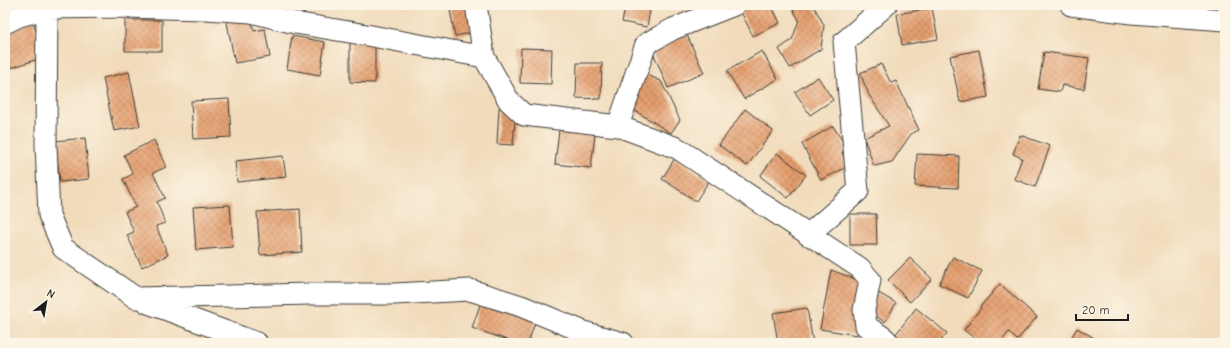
<svg xmlns="http://www.w3.org/2000/svg" width="1230" height="348" font-family="'Comic Neue',sans-serif">
<style>
.building{fill:url(#building-cross-hatch)}
.lines{fill:none;stroke-linecap:round;stroke-linejoin:round}
.minor-casing{stroke:#3c3934;stroke-width:23}
.minor{stroke:#fff;stroke-width:21}
</style>
<defs>
<pattern id="building-cross-hatch" width="8" height="8" patternUnits="userSpaceOnUse"><rect width="8" height="8" fill="#e59e6d"/><path d="M0 0l8 8M0 8l8-8" fill="none" stroke="#b98059"/></pattern>
</defs>
<rect width="100%" height="100%" fill="#fcf5e5"/>
<filter id="ink" filterUnits="userSpaceOnUse"><feTurbulence type="fractalNoise" baseFrequency=".025" numOctaves="2"/><feDisplacementMap in="SourceGraphic" scale="8" xChannelSelector="R" yChannelSelector="G"/><feConvolveMatrix kernelMatrix="1 2 1 2 8 2 1 2 1" color-interpolation-filters="sRGB"/></filter>
<filter id="wash" filterUnits="userSpaceOnUse"><feTurbulence type="fractalNoise" baseFrequency=".012" numOctaves="4" result="noise"/><feDisplacementMap in="SourceGraphic" scale="16" xChannelSelector="R" yChannelSelector="G"/><feGaussianBlur stdDeviation="0.9" result="paint"/><feColorMatrix in="noise" values="0 0 0 0 0 0 0 0 0 0 0 0 0 0 0 0 0 1.4 0 .05"/><feComposite in="paint" operator="in"/></filter>
<g filter="url(#wash)">
<rect width="100%" height="100%" fill="#f1dbbb"/>
<g id="blocks">
<path class="building" d="M449,5H471L476,32L455,36Z
M626,5H651L647,27L622,22Z
M750,5H771L780,23L753,36L740,10Z
M793,5H813L824,25L821,49L790,68L779,49L792,40L799,20L791,6Z
M932,8L938,39L902,45L897,14Z
M250,14L254,31L265,29L270,57L235,63L226,18Z
M125,20H162V51H125Z
M33,22L44,57L11,68L5,50V32Z
M687,35L704,73L668,88L652,50Z
M292,36L325,42L320,75L287,69Z
M350,42H375V83L350,82Z
M521,48L552,49L551,84L520,83Z
M979,50L988,97L960,102L950,56Z
M762,51L778,79L744,99L727,71Z
M1044,52L1089,58L1084,89L1062,85L1060,92L1038,89Z
M577,63H602L601,99L576,98Z
M881,64L891,83L896,81L919,130L911,134L892,162L874,166L864,138L889,126L869,95L860,73Z
M129,72L140,126L114,131L103,78Z
M645,74L661,81L680,120L671,133L629,107Z
M818,77L833,100L810,115L795,92Z
M229,99L231,137L193,139L191,101Z
M499,108L516,109L513,145L497,144Z
M745,109L773,131L747,166L719,145Z
M833,126L847,148L842,152L847,167L821,180L802,144Z
M559,130L595,134L591,168L555,164Z
M1020,135L1050,146L1035,187L1014,179L1022,158L1013,154Z
M85,138L89,179L60,182L55,141Z
M154,140L166,167L153,173L165,198L157,202L165,223L156,226L168,255L142,267L127,235L134,232L125,212L136,207L123,179L133,174L124,155Z
M777,153L806,175L788,198L760,176Z
M917,154L959,156L958,188L915,186Z
M283,156L286,177L237,182L235,161Z
M675,158L709,181L696,201L662,179Z
M230,205L233,247L196,250L193,207Z
M300,209L302,252L260,255L257,212Z
M850,214H876L877,245H850Z
M953,257L982,271L968,298L939,284Z
M910,258L932,279L910,302L888,280Z
M831,270L866,283L857,335L820,329Z
M1000,284L1037,317L1017,340L1009,332L1000,343H980L964,330L981,308L980,307Z
M877,292L896,303L885,322L866,310Z
M482,299L537,317L528,343H516L472,328Z
M807,308L813,343H778L773,313Z
M916,308L947,333L939,343H922L919,340L917,343H897L892,339Z
M1077,328L1103,343H1068Z"/>
</g>
</g>
<g filter="url(#ink)">
<use href="#blocks" fill-opacity="0" stroke="#3c3934" stroke-width="1"/>
<g class="lines">
<g class="minor-casing">
<path id="minor" d="M46,5L47,8L123,7L205,9L251,12L295,23L361,34L484,57
M476,5L484,57L509,101L524,115L618,126L677,148L860,268L870,280L864,310L866,326L883,337L889,343
M1071,5L1131,13L1225,20
M5,23L17,17L47,8L46,145L49,215L63,248L136,298L311,294H395L470,290L521,306L584,332L623,343
M618,126L646,44L673,29L734,5
M808,235L858,191L844,42L886,5
M148,303L257,343"/>
</g>
<use href="#minor" class="minor"/>
</g>
</g>
<rect width="1230" height="348" fill="none" stroke="#fcf5e5" stroke-width="20"/>
<g transform="translate(46 302) rotate(31)" stroke="#fcf5e5" stroke-width="3" paint-order="stroke">
<path d="M0-3L7 15L0 10L-7 15Z" fill="#1c1c1c"/>
<text y="-6" font-size="11" font-weight="bold" text-anchor="middle" fill="#1c1c1c">N</text>
</g>
<path d="M1076 314v6h52v-6" fill="none" stroke="#1c1c1c" stroke-width="2"/>
<text x="1082" y="314" font-size="12" fill="#1c1c1c" stroke="#fcf5e5" stroke-width="3" paint-order="stroke">20 m</text>
</svg>
